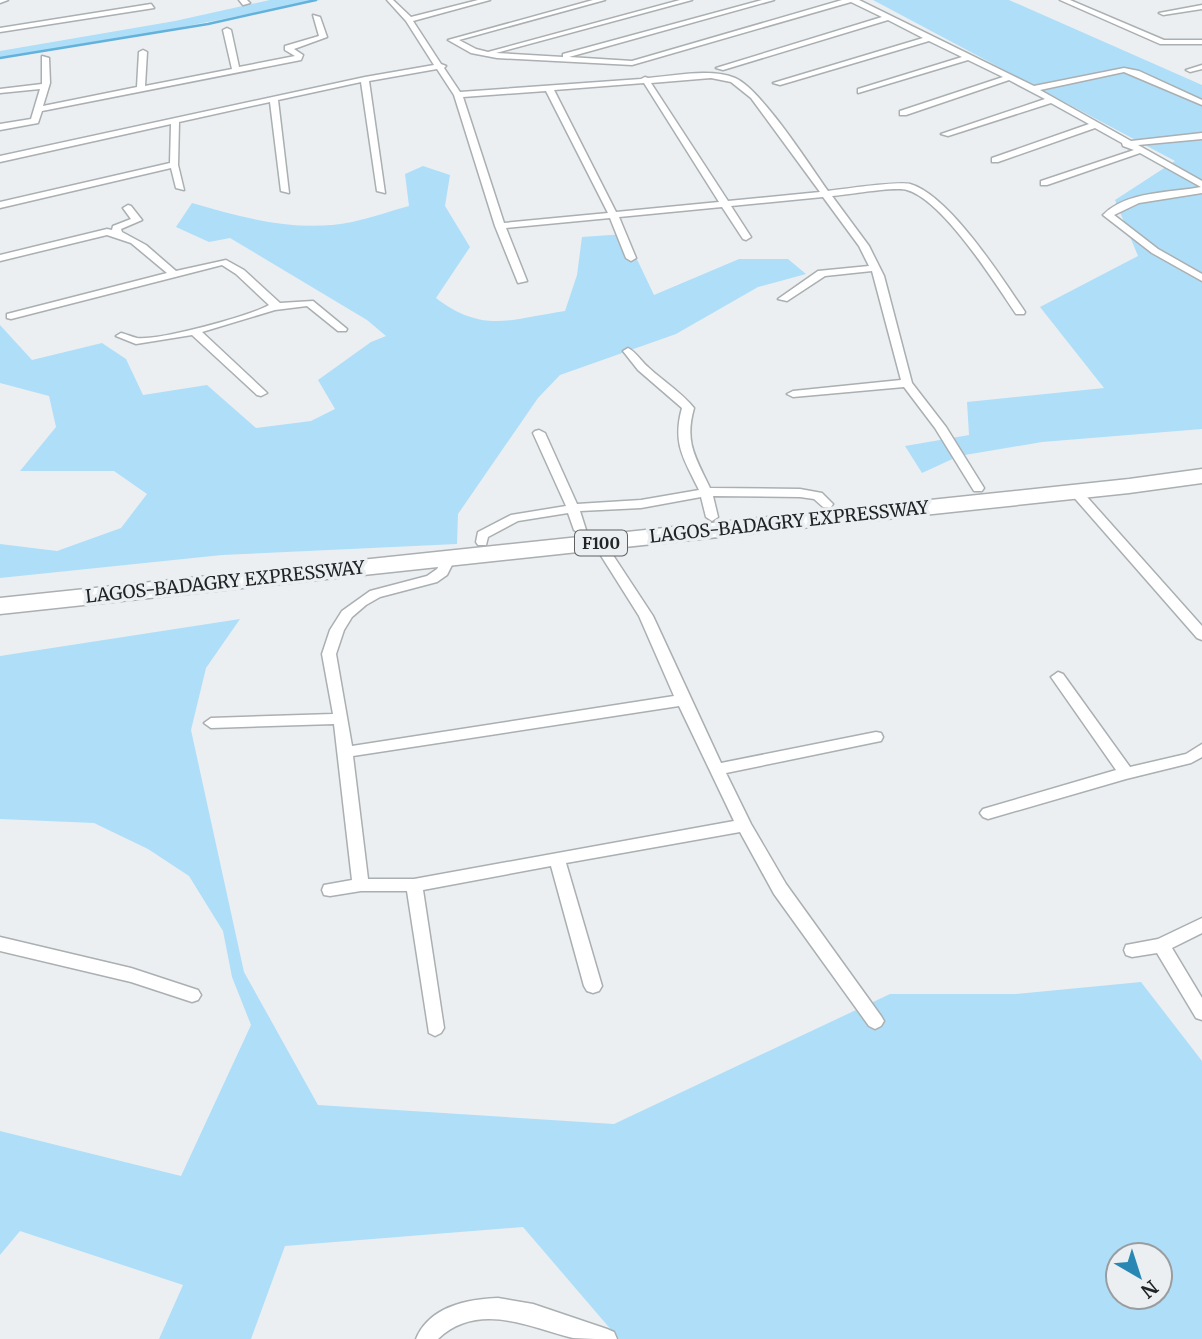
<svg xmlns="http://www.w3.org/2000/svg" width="1202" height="1339" font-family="Merriweather,serif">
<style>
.green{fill:#afdef9;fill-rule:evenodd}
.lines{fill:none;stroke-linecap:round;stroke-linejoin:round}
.stream{stroke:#63b2db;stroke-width:2.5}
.street-casing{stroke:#aaafb1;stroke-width:3}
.highway-casing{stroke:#aaafb1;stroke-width:3}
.street{fill:#fff;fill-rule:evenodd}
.highway{fill:#fff;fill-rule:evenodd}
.labels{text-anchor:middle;stroke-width:7;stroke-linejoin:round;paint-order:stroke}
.shield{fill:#ebeff2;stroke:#5e6062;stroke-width:2}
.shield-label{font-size:16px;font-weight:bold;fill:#212324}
.street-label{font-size:18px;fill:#212324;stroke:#ebeff2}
</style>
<rect width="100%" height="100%" fill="#ebeff2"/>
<path class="green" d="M270,0H320L142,35L0,58V51L175,21Z
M873,0H1009L1202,85V429L1042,442L959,456L922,473L905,446L969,435L967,402L1104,388L1040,307L1138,256L1115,200L1175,161Z
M423,166L450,175L445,206L470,247L436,298C483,334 511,319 565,311L577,275L582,237L625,234L654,295L739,259H788L806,274L758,287L676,334L560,375L538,398L458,514L457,544L222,555L0,578V544L57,551L121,528L147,494L114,471H20L56,427L49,396L0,383V325L32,360L102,343L126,359L143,395L207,385L256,428L311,421L335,409L318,380L371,342L386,336L367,320L230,238L209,242L176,227L192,203C244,218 297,233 352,222C371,218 390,211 409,206L405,174Z
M240,619L206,668L191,730L244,972L318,1105L614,1124L890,994H1015L1141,982L1202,1061V1339H619L523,1227L285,1246L251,1339H159L183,1285L20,1231L0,1255V1131L181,1176L251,1025L232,977L223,931L189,876L148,849L94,823L0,819V656ZM1118,1255H1160V1297H1118Z"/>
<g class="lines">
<path class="stream" d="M0,58L208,24L316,0"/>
<g class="street-casing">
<path id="street" d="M0,0H8L0,3Z
M239,0H247L250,3L243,5Z
M387,0H393L411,17L478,0H490L413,21L441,64L446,66L444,68L460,92L641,79L645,77L648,78C675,76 710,68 735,78C761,89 810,166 828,191C844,189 898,181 910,184C949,195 1002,278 1025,312L1024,314H1016C995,283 943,200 907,190C895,186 848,195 832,196L869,246L884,276L912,383L946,427L984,488L982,491H974L935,428L904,387L793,397L787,394L793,391L901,380L872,271L825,276L787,301L778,299L818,271L869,266L859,246L823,197L731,206L751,237L746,240L743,239L722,207L619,217L636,258L631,261L626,258L610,218L506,228L527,281L518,283L495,226L454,95L437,69L369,81L385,193L377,191L361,82L278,100L289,193L281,191L270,102L179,122L178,165L184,190L176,188L171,168L0,208V202L170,163L171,124L0,162V156L365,77L434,65L406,21ZM711,78L731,82L751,98L820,192L728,201L651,83ZM644,83L719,202L616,212L554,90ZM546,91L608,213L504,223L463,97Z
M593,0H605L459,40L476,49L488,52L680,0H692L496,53L563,57V54L762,0H774L569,57L632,61L842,0H859L1034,86L1124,68L1139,71L1202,100V105L1124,72L1040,90L1131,141L1202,133V139L1138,145L1202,181V193L1139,203L1114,215L1158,249L1202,274V281L1152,253L1103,215C1126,191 1170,193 1201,187L1140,153L1047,185H1041V181L1134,150L1123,146L1122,143L1095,128L998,162H992V158L1089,124L1051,103L948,136L941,134L1045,99L1009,80L906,115H900V111L1003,77L968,60L858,93V89L962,57L929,41L780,85L773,83L923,38L888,20L723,70L716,68L882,17L851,2L632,65L497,58L471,53L448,40Z
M1060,0H1070L1164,40H1202V44H1160Z
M151,4L154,8L0,32V28Z
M1202,5V9L1163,15L1159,13Z
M313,15L320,17L327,37L294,49L303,55L301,60L42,111L38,123L0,130V124L31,119L40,89L0,93V89L42,84V56L49,58L50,83L43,106L137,87L139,52L143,50L147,52L145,86L232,69L223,30L227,28L231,30L239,67L295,56L285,50V46L319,36Z
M1202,65V69L1190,72L1186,70Z
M128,205L131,206L142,220L121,229L122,232L146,245L176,271L226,260L244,270L280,303L313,301L347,329L346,331H338L307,306L275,310L202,332L265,391L267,393L261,396L257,395L192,335L136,344L116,336L121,333C126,334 132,337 137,338C158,341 250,316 269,305L236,274L222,265L11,319L7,318V314L167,273L131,243L107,235L0,261V255L107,229L112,230L113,226L131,219L123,208Z
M628,348C636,352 641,361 648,367C663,381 681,392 694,408C684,443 696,458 710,488L800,489L822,493L833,504L831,507H823L814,499L800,497L713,496L718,517L712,521L706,517L701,497L641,508L580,511L586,530L580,534L574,530L568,513L518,521L488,537L486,545H478L476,542L478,532L511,515L566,506L533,433L535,431L539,430L545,433L577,504L641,500L699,490C684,459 672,444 682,408L638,370L623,351Z
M1075,487L1079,488L1202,626V640L1197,638L1071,494L1069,491L1071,488Z
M599,539L603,540L653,616L721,763L876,732L881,733L883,737L881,741L876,742L726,773L751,824L786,884L881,1016L884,1021L881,1026L875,1029L869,1026L774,894L740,832L566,863L602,986L599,991L593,993L587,991L584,986L551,866L423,890L444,1028L441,1033L435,1036L429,1033L407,891H361L330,896L324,895L322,890L324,885L352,880L334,724L211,728L204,723L211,718L333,714L322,654L330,630L342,611L370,591L427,576L437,569L444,556L449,555L455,559L447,575L437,582L380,597L366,605L352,617L344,630L336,654L352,746L674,696L639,616L593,543ZM679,706L734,821L414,879H368L353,756Z
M1058,672L1063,674L1130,767L1186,754L1202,744V757L1191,763L1126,779L988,819L983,817L980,813L983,809L1116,770L1051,677Z
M1202,918V933L1172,948L1202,998V1020L1196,1018L1157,953L1132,957L1126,955L1124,950L1126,945L1158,939Z
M0,937L131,968L198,990L201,995L198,1000L192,1002L131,982L0,951Z
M498,1298L533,1304L607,1329L614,1332L617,1339C604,1339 587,1339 573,1338C529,1327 478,1301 438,1339H416C429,1307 467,1299 498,1298Z"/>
</g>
<g class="highway-casing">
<path id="highway" d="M1202,469V483L1129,493L0,614V598L1129,479Z"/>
</g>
<use href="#street" class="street"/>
<use href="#highway" class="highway"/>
</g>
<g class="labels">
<rect class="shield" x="575" y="530.5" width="52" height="25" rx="5"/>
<g class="shield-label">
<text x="601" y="549">F100</text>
</g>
<g class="street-label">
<text transform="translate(789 522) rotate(-6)" y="6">LAGOS-BADAGRY EXPRESSWAY</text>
<text transform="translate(225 582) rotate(-6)" y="6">LAGOS-BADAGRY EXPRESSWAY</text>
</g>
</g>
<g transform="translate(1139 1276) rotate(141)"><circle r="33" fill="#ebeff2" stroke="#9a9da0" stroke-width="2"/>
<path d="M0-5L12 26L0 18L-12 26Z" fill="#2988b3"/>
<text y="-10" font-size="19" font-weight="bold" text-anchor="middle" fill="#212324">N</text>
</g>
</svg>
